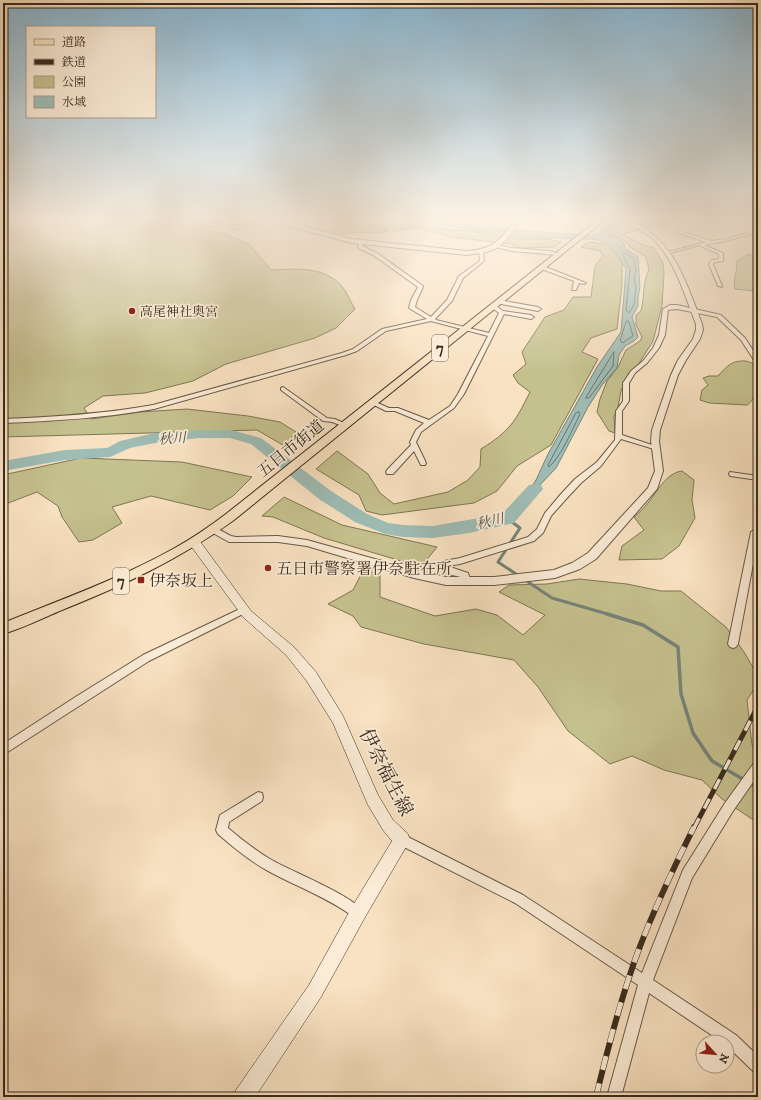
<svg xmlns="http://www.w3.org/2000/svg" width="761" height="1100" font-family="'IM FELL DW Pica','Noto Serif JP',serif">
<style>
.green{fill:#c5c18e;stroke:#7e7656}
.water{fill:#9ebdb6;stroke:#758379}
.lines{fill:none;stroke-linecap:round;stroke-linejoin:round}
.shore{stroke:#6b746a;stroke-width:1}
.stream-far1{stroke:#758379;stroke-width:3}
.stream{stroke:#758379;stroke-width:3.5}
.river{fill:#9ebdb6;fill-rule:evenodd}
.minor-casing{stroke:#685947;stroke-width:2}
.tertiary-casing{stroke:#685947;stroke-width:2}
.secondary-casing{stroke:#382b1e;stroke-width:1}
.primary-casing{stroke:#382b1e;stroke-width:2}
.minor{fill:#fbecd7;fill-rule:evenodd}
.tertiary{fill:#fbecd7;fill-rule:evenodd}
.secondary{fill:#fbecd7;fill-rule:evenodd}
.primary{fill:#f9e2c2;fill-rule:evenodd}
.rail-far2-casing{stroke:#382b1e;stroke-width:3}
.rail-far1-casing{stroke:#382b1e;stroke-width:5}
.rail-casing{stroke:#382b1e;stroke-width:6}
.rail-far2{stroke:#fbecd7;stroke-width:2;stroke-dasharray:5.5;stroke-linecap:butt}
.rail-far1{stroke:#fbecd7;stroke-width:3.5;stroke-dasharray:11;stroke-linecap:butt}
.rail{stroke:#fbecd7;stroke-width:5;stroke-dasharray:14;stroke-linecap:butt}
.poi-dot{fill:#8f2418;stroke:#fbecd7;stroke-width:1.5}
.labels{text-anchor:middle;stroke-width:3.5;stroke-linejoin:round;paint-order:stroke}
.far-poi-label{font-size:13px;fill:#382b1e;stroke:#fbecd7;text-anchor:start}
.far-water-label{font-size:14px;font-style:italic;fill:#525044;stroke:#fbecd7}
.shield{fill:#fbecd7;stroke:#726556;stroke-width:1}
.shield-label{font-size:15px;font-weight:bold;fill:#382b1e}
.street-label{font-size:16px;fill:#382b1e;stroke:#fbecd7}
.poi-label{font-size:16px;fill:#382b1e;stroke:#fbecd7;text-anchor:start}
.near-street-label{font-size:19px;fill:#382b1e;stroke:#fbecd7}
</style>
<rect width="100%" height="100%" fill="#f9e2c2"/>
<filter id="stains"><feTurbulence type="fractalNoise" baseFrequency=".005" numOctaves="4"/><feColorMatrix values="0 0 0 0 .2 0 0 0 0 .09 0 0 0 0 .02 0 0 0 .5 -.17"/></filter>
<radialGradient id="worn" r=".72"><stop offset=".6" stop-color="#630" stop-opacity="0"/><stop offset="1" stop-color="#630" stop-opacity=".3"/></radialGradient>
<path class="green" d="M3,218H196L197,219C206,216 218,220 227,224L212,228L203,225L207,230L224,233L250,245L271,270C296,269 321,266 340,284C346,290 350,301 355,309L336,328L315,338L226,364L193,381L145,393L103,396L84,408L91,419L140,412L187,409L248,416L280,422L296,432L302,441L288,448L257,430L3,437Z
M318,218H416L414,221L450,230L472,231L516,239H548L561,242L554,247L522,248L510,244L452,237L417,228L393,231V230L407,224L397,226L381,233L358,232L342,234L327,230L338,223Z
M628,218H662L655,221L654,226L623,234L641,244L654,248L663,263L664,273L662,306L653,341L638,365L628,374L621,391L618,407L614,417L615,433L609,431L597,412L600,399L607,381L618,367L626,350L640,341L642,337L636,325V315L641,311C645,297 642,283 649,270L646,257L630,247L624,240L601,231L607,225Z
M589,242L606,244L622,258V285L617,329L591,338L582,352L598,359L551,445L517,466L497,491L474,503L382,515L366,511L359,495L316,469L337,451L368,474L380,493L394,504L448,492L468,480L480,467L481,449C510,431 515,422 530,392L518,383L513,375L526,364L522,352L545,317L564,310L573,297H591L595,266L603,256L600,251L581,247Z
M758,254V279L754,291L735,289C732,278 739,271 736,262L747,255Z
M746,361C749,362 753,363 755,365C761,373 757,400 747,405L709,403L700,400L702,390L708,385L703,378L709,376H718C727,366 732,360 746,361Z
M81,458L182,462L252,477L233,496L210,510L151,496L112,507L122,523L93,540L79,542L62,517L58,506L37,492L3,505V475Z
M682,471L694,480L692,500L695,518L679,546L662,559L619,560L622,546L644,530L634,517C639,513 644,508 648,503C657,492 666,473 682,471Z
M284,497L342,525L437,547L421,567L324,538L273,517L262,516Z
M364,569L380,570V597L435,616L476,609L497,615L523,635L545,615L499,592L509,585L547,584L579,579L627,584L661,591H681L726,627L744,652L758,676V683L747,700L752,745L758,749V823L722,799L702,780L664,770L632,756L610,764L568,731L538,687L514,660L424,644L361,627L353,616L328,604L353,590Z"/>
<path class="water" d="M424,218H436L448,223L471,226L593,236L611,228L620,227L608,233V234L618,239L623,242L625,248L638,257L640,287L638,298V306L632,317L638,337L634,341L625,346L619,355L617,368L602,385L588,407L556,468L519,507L536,480L548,454L597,367L621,332L626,269L618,256L603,242L594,239L519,237L437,224L429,222Z"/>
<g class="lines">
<path class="shore" d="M625,253L634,258L636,271L634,277L636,287L634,305L629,313L626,310L630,269L623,256Z
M627,321L629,322L633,336L622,343L620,340C623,334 624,324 627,321Z
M614,352L613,366L589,398H586Z
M579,412L580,414C572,430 562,455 549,467L548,465L576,413Z"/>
<path class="stream-far1" d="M508,519L520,528L498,562L519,576
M525,580L552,598L611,615"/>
<path class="stream" d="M607,614L643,625L678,647L681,694L693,733L712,761L758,788"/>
<path class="river" d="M644,218H656C643,231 620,225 607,236V241H599L597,236C607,222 629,225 644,218Z
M199,430H231L261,438L331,491L367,514L388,523L403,525L433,526L502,514L529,485L535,484L541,485L543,489L514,523L469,533L433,538L403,537L385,534L355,522L319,499L251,444L230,438H199L155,443L130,448L110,457L65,460L3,471V461L65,450L107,448L120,441L155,433Z"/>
<g class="minor-casing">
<path id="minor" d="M228,218H235L223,221L238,227V229H234L217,221Z
M304,218H309L302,222L305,223L300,228H296V226L300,224L297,223V221Z
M758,230V232L726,241L704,245L723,253V261L715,262L713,264L722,286V287L718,286L709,264L712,260L719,259V254L699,245L667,254L665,253L706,242L679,233V231L712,241L726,239Z
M359,241L363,242L362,246L377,253L423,286V287L417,300L415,307L431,317L447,300L459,276L480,261L479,252L483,251L484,261L463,278L452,301L435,319L436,320L489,333L499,313L491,307V305H495L503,311L531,315L534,317L531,319L504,314L464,394L454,408L421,432L416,442L426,463L425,465H421L414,451L393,474H387L386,472L387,470L411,445L410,442L416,430L424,423L395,411H386L370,403L373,401L389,408H398L429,420L450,406L458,394L488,336L431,321L386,331L357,351L346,355L154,409C104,418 54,421 3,423V419C53,417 104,414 153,405L342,353L353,349L382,329L427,319L409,308L411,300L418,287L373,255L358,248Z
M498,245L512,248L550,251L559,254L557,255L512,251L496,247V245Z
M539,266H543L586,283L584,284L579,283L576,290H572L574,281L539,268Z
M498,300L538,307L541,309L538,311L496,303L495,302Z
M670,305H677L721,315L745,338L758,358V364L756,363L741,340L717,317L677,309L668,310L665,335L659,348L647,363L635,373L629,383V401L622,411V435L658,447V449H654L621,439L601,466L581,483L567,498L551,516L543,533L534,541L460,564L447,566L468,573L471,582L470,584H464L461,577C452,575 443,574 437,566L439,562L460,558L528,537L537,529L545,513L561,494L575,479L597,462L615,440L616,411L623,401V383L631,371L643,361L653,348L659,335L663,309Z
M283,387L327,418L335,419L348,425L345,427L332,422L323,421L281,390V388Z
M730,472L758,476V480L730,476L729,474Z
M755,529L758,530V537L738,644L736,647L733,648L730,647L728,644L751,532Z
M244,607L247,608L248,610L247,612L149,661L3,755V744L77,696L143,655Z
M758,761V775L733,811L692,878L653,980L736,1035L758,1056V1073L753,1071L727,1046V1042H722L649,993L621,1097H607L638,985L515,903L398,844L396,840L398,836L402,834L406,836L523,895L642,973L683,870L725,803L754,763Z
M258,792L262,793L263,797L262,801L229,822L228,828C241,839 255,850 270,859C288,870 357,897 364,913L362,917L358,919L354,917C328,898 298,887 270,872C251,862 234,848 218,834L216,830L220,815Z"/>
</g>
<g class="tertiary-casing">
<path id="tertiary" d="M264,218H272L352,239L467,251C495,249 501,239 517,218H523L505,241L495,249L486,252L467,255L352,243L280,224Z
M619,218C627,217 633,221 639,225C676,245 688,287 702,324L703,330L700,339L686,360L678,375L660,430L659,441L663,471L657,489L596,559L580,569L555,578L494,585H446L414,578L307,546L278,542H229L211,532L209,530L211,528L214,527L231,536L236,537L278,536L307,540L414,570L446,577H494L554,570L572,563L588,553L648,488L655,471L651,441L652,430L671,375L678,360L693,339L696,330V324C684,294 675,259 651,237C641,229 629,226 619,218Z"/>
</g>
<g class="secondary-casing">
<path id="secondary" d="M195,539L199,540L251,611L294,647L316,672L343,716L378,795L393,820L408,834L410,840L364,919L321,997L255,1097H233L236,1090L309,985L352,907L392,841L383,830L368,805L333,723L306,680L286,655L243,617L191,546L190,543L191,540Z"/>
</g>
<g class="primary-casing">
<path id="primary" d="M600,218H607L234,520C180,559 124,585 62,610C43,618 23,628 3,634V623C60,600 119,579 173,549C191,539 209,527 226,514Z"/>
</g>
<use href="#minor" class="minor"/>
<use href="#tertiary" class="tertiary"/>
<use href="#secondary" class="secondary"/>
<use href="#primary" class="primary"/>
<g class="rail-far2-casing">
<path id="rail-far2" d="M758,284L756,296L758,307"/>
</g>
<g class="rail-far1-casing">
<path id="rail-far1" d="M694,828L758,706"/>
</g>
<g class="rail-casing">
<path id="rail" d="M596,1097C608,1047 621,997 639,949C655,907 674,867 694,827"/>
</g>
<use href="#rail-far2" class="rail-far2"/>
<use href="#rail-far1" class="rail-far1"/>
<use href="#rail" class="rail"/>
</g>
<linearGradient id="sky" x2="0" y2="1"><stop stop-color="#8ab8d4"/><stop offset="0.59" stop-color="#fcf2e4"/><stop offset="1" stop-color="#fcf2e4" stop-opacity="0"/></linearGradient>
<rect width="761" height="372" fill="url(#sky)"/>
<g class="poi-dot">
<circle cx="132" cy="311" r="4"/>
<circle cx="268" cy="568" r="4"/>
<rect x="137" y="576" width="8" height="8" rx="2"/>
</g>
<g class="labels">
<g class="far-poi-label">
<text x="140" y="316">高尾神社奥宮</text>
</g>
<g class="far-water-label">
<text transform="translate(172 438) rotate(-4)" y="5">秋川</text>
<text transform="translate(490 521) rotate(-13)" y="5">秋川</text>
</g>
<g class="shield">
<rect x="432" y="335" width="16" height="26" rx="3"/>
<rect x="113" y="568" width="16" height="26" rx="3"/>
</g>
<g class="shield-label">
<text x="440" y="353">7</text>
<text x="121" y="586">7</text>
</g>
<g class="street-label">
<text transform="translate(290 448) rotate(-39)" y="6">五日市街道</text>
</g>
<g class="poi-label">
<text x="276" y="574">五日市警察署伊奈駐在所</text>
<text x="149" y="586">伊奈坂上</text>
</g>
<g class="near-street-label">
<text transform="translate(387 772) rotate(63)" y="7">伊奈福生線</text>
</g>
</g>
<rect width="761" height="1100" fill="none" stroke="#f9e2c2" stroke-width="16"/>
<rect x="4" y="4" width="753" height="1092" fill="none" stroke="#382b1e" stroke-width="2"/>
<rect x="8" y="8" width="745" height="1084" fill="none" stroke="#382b1e"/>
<rect x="26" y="26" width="130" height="92" fill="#fbecd7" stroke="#ad9f8d"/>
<rect x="34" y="39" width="20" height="6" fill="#f9e2c2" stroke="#ad9f8d"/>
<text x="62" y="46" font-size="12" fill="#382b1e">道路</text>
<rect x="34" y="59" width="20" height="6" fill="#382b1e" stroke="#ad9f8d"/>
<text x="62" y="66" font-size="12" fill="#382b1e">鉄道</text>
<rect x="34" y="76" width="20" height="12" fill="#c5c18e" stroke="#ad9f8d"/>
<text x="62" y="86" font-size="12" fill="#382b1e">公園</text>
<rect x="34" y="96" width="20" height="12" fill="#9ebdb6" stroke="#ad9f8d"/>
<text x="62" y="106" font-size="12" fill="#382b1e">水域</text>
<g transform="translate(715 1054) rotate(117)"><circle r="19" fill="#fbecd7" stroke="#ad9f8d"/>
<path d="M0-3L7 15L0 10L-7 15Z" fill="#8f2418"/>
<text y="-6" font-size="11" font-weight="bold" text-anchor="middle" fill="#382b1e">N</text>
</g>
<rect width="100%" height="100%" filter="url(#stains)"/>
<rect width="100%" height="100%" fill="url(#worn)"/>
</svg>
